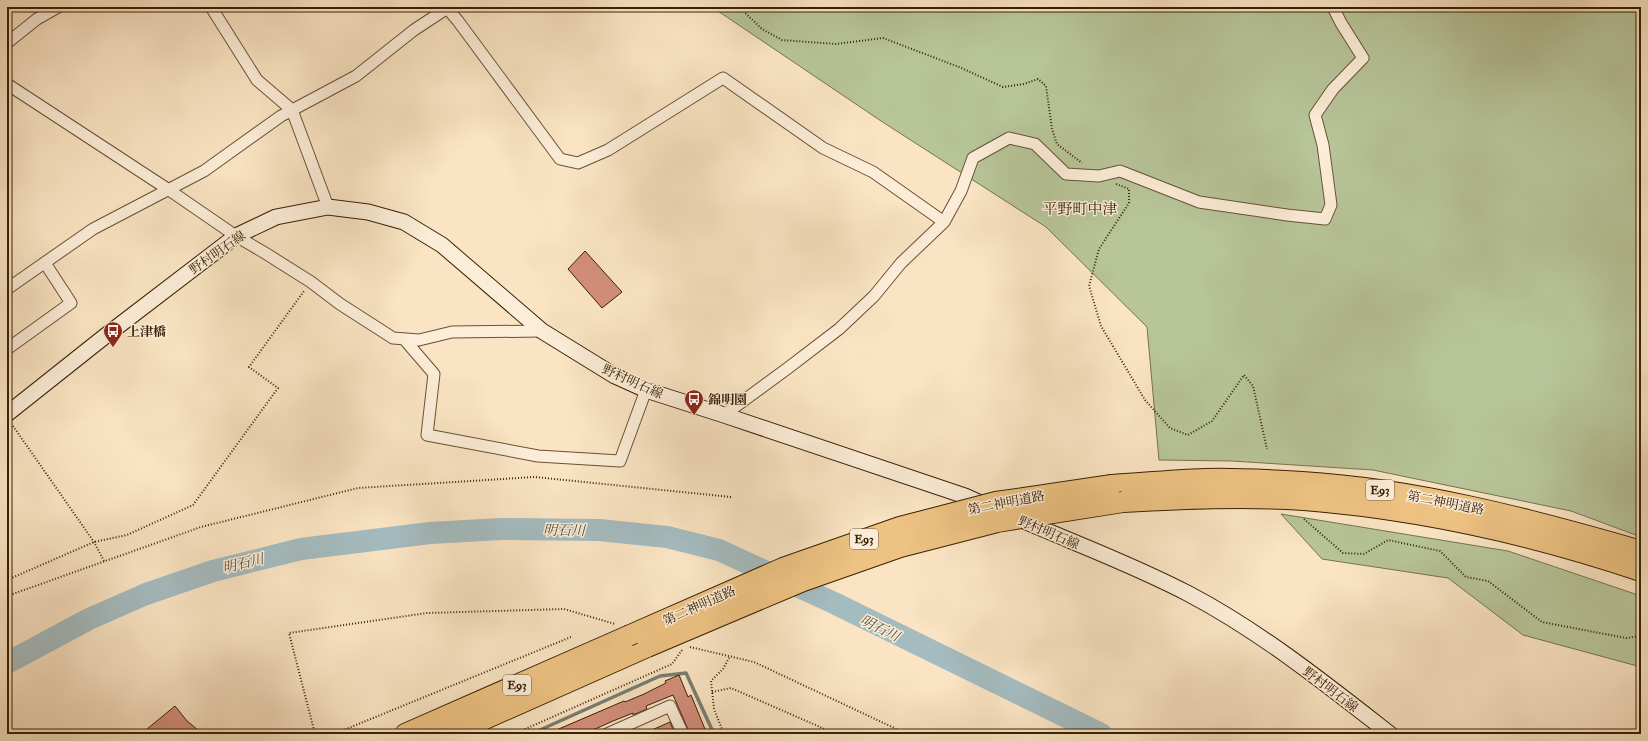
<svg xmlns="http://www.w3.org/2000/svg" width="1648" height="741" font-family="'IM FELL Double Pica','Noto Serif JP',serif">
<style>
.green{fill:#b7c599;stroke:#78724e}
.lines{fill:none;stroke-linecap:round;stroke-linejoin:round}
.stream{stroke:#797d74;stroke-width:3.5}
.river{stroke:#a4bbbf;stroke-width:22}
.building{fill:#d38e7a;stroke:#382004}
.street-casing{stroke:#685134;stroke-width:13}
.secondary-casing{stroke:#382004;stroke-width:17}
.highway-casing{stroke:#382004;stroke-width:22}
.path{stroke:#382004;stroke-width:2;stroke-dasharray:1 2;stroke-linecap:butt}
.street{stroke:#fcedd8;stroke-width:11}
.secondary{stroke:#fcedd8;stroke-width:15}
.highway{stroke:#edc282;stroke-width:20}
.highway-bridge-casing{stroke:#382004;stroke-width:22;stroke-linecap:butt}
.highway-bridge{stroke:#edc282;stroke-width:20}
.labels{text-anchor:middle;stroke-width:3;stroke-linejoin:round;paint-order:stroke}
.shield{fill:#fcedd8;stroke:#735e44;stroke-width:1}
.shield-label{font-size:12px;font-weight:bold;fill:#382004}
.street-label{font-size:13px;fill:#382004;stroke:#fcedd8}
.poi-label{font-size:13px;font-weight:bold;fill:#382004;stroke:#fcedd8;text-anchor:start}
.water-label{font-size:14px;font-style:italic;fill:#584e3c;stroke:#fcedd8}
.quarter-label{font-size:15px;fill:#382004;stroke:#fcedd8}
</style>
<rect width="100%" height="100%" fill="#fae4c3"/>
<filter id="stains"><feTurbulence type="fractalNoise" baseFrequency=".005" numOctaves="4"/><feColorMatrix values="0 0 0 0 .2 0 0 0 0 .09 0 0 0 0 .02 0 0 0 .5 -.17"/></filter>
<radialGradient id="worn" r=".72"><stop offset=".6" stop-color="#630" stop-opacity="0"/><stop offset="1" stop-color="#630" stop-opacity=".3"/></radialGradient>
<path class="green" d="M712,7H1641V537L1571,511L1373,470L1232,461L1159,460L1147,327L1046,227L881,121Z
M1281,514L1508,551L1641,596V667L1523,635L1448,578L1322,559Z"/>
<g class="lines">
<path class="stream" d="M531,734L660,676L686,673L714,734"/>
<path class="river" d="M7,663L89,619L146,594L213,571L301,549L430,533L501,529L599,530L667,537L719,550L834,603L1101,734"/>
</g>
<path class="building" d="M585,251L622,292L602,308L568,269Z
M679,675L688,697L691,695L707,734H690L673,695L646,706L647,709L633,715V713L613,721L584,734H547L624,701L625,702L644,694L666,683L665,681Z
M175,706L187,721L203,734H141Z
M670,722L675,734H643Z"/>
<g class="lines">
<g class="street-casing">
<path id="street" d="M211,7L257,80L292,110L328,207
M447,8L458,21L560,159L578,163L608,150L723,78L823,148L873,172L944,222
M7,43L37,19L58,7
M7,84L169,190L236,236L265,253L311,282L340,304L393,338L419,340L452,332L542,331
M7,289L93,229L204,171L281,116L356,76L414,30L449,7
M404,339L434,374L427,435L538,456L620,461L646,390
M7,349L71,303L45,263
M724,415L788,368L839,329L874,296L901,263L944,222L961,191L973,158L1009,138L1035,144L1066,174L1099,176L1120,171L1199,202L1287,215L1325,219L1331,205L1323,145L1315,115L1333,89L1363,58L1341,23L1333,7
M607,734L670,706L683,734"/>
</g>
<g class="secondary-casing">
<path id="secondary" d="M7,414L104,337L236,236L276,217L328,207L368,212L404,222L442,245L542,331L615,376L646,390L724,415L965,496L989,507
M1017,518C1074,543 1134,565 1189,594C1261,632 1326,684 1390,734"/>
</g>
<g class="highway-casing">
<path id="highway" d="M1112,485C1143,483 1174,480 1205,479C1237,478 1270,480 1302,482C1417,489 1530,519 1641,551
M1123,502C1183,499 1244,496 1304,500C1417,509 1534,535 1641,571
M405,734L628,636
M451,734L647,647"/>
</g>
<path class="path" d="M739,7L762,29L782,40L836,44L883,38L959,67L1003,87L1024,84L1038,79L1046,86L1052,129L1057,144L1082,163
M1116,184L1129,189V203L1099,249L1089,286L1101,326L1145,400L1170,428L1188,435L1212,421L1244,375L1253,386L1267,449
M13,426L94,542L104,561
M1304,519L1343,553L1364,554L1388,540L1440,551L1466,577L1488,581L1542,622L1626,638L1641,636
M7,580L94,542L127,535L193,505L278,388L249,367L304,291
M7,596L201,527L358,488L535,477L731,497
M690,647L754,662L907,734
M712,692L731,688L836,734
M315,734L289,633L427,613L564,609L615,624
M334,734L571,637
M514,734L672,664L682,650
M724,734L714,709L711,681L723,669L730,656"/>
<use href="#street" class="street"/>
<use href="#secondary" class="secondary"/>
<use href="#highway" class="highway"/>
<g class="highway-bridge-casing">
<path id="highway-bridge" d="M628,636L783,568L900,527L996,502L1112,485
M647,647L803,581L900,547L997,522L1123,502"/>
</g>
<use href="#highway-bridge" class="highway-bridge"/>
</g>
<defs>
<g id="bus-pin" transform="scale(1)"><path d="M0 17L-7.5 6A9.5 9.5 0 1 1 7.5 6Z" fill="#8f2418" stroke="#fcedd8"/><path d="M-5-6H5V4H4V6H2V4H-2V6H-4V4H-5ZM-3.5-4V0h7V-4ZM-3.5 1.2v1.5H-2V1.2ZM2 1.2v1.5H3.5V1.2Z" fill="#fff"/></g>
</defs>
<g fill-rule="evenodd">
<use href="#bus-pin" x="113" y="331"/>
<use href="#bus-pin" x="694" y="399"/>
</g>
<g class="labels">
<g class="shield">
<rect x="1366" y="480" width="28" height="20" rx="3"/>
<rect x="850" y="529" width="28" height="20" rx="3"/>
<rect x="503" y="675" width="28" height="20" rx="3"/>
</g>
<g class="shield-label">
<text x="1380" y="494">E93</text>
<text x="864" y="543">E93</text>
<text x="517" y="689">E93</text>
</g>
<g class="street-label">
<text transform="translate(217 252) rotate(-35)" y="5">野村明石線</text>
<text transform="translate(633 381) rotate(24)" y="5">野村明石線</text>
<text transform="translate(1006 502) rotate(-11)" y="5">第二神明道路</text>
<text transform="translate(1446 502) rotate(11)" y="5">第二神明道路</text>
<text transform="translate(1049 532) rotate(23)" y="5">野村明石線</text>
<text transform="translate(699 605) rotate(-24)" y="5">第二神明道路</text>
<text transform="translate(1331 689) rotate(37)" y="5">野村明石線</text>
</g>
<g class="poi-label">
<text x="127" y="336">上津橋</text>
<text x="708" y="404">錦明園</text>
</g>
<g class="water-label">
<text transform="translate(564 530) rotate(1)" y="5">明石川</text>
<text transform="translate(243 563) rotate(-14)" y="5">明石川</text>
<text transform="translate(880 628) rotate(26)" y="5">明石川</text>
</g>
<g class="quarter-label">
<text x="1080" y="214">平野町中津</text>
</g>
</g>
<rect width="1648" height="741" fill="none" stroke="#fae4c3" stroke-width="24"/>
<rect x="8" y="8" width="1632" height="725" fill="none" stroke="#382004" stroke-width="2"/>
<rect x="12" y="12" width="1624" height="717" fill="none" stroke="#382004"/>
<rect width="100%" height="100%" filter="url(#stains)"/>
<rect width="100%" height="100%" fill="url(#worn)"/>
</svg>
